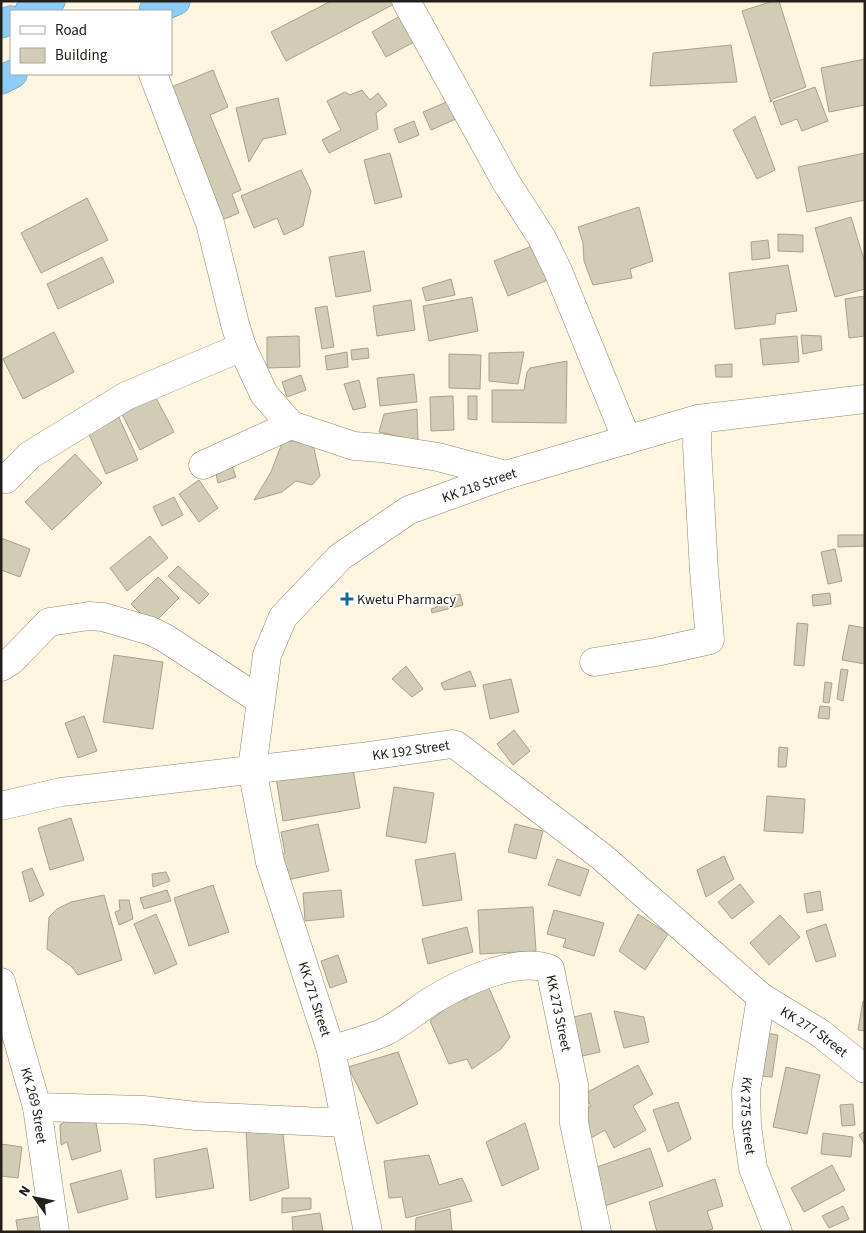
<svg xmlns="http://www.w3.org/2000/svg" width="866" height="1233" font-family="'Source Sans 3',sans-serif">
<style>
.building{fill:#d2cbb6;stroke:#a7a08c}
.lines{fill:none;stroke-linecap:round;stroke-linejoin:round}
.minor-casing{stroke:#8b8471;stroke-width:29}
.highway-casing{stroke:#6790a9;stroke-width:29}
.minor{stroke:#fff;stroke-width:28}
.highway{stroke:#8ccdf7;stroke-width:28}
.poi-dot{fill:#0f6c9b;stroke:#fff;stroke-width:2}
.labels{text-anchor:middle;stroke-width:4;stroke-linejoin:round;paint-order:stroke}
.street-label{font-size:14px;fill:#222018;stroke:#fff}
.poi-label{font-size:14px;fill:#222018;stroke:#fff;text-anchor:start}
</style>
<rect width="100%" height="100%" fill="#fdf5e0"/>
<path class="building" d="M331,1H400L286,61L271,32Z
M773,1H779L806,87L773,99L771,102L742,11Z
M400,16L414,42L386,57L372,32Z
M731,45L737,82L650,86L653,53Z
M865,59V105L829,112L821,68Z
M213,70L228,107L210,115L241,190L232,194L239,213L222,220L169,88Z
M815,87L828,121L802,131L797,119L781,125L773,102Z
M362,90L370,100L378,93L387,105L376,113L378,129L329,153L322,140L341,130L327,101L345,92L350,95Z
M278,98L286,134L263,139L249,162L236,108Z
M449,101L456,119L431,130L423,112Z
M755,116L775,170L757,179L733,130Z
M414,121L419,135L399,143L394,129Z
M390,153L402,197L375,204L364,160Z
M865,153V200L807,212L798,167Z
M301,170L311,191L303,226L284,235L277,218L254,228L241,196Z
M87,198L108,240L41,273L21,233Z
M639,207L653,261L630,269L632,278L593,285L584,261L583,243L578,227Z
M851,217L865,263V289L835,297L815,228Z
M778,234L803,235V252L778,251Z
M768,240L770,258L752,260L751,242Z
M540,243L553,278L508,296L494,261Z
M364,251L371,291L336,297L329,257Z
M102,257L114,282L58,309L47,284Z
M788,265L797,311L776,314L775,324L735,329L729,273Z
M451,279L455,295L426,301L422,288Z
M865,296V336L849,338L845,299Z
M472,297L478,331L429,341L423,306Z
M411,300L415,330L377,336L373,306Z
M327,306L334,347L322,349L315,308Z
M54,332L74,372L23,399L3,359Z
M801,335L821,336L822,350L803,354Z
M299,336L300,367L267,368V337Z
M797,336L799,362L763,365L760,339Z
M368,348L369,358L352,360L351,350Z
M347,352L348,367L327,370L325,356Z
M524,352L518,384L489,381V353Z
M449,354L481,355L480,389L449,388Z
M567,361L566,423L492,422V390H524L527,372L530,368Z
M732,364V377H716L715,365Z
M414,374L417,402L380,406L377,378Z
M301,375L306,390L287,397L282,382Z
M359,380L366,407L353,410L344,384Z
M155,396L174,432L140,450L122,414Z
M453,396L454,430L431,431L430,397Z
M468,396H477V420L468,419Z
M417,409L418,441L379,432L384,414Z
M117,413L138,460L106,474L86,427Z
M303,439L314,448L320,476L312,485L296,481L282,492L254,500L271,472L282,443Z
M75,454L102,483L52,530L25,502Z
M230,461L236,477L218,483L214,466Z
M199,480L218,508L199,522L179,494Z
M174,497L183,515L162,526L153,507Z
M838,535H865V546L838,547Z
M150,536L168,558L127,591L110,568Z
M1,538L30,549L20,577L1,570Z
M835,549L842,581L828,584L821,552Z
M178,566L209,594L199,604L168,576Z
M158,577L179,598L152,625L131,604Z
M830,593L831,604L813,606L812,595Z
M460,594L463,605L432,613L431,609L437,607L443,598Z
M797,623L808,624L804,666L794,665Z
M849,625L865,628V664L842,660Z
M114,655L163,662L153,729L103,722Z
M406,666L423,689L412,697L392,679Z
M841,669L848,670L843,701L837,699Z
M470,671L476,686L444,690L441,683Z
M511,679L519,712L490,719L483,685Z
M825,682L832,683L829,703L823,702Z
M820,706L830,707L829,719L818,718Z
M84,716L97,751L78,758L65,723Z
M514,730L530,751L513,765L497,744Z
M779,747L788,748L786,767H778Z
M352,764L360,808L283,821L276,777Z
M394,787L434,793L426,843L386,836Z
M767,796L805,799L803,833L764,831Z
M71,818L84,860L50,870L38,828Z
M318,824L329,871L282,881L276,855L285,853L281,832Z
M515,824L543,831L536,859L508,852Z
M455,853L462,900L423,906L415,860Z
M724,856L734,879L706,897L697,870Z
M557,859L589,870L580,896L548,885Z
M32,868L44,895L30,902L22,872Z
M166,872L170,881L153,887L152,874Z
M740,884L754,902L732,919L718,902Z
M213,885L229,932L189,946L174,898Z
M167,890L171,901L144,909L140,898Z
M341,890L344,917L305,921L303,893Z
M820,891L823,910L807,913L804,894Z
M104,895L122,960L78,975L71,966L47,949L49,917L57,909L71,902Z
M119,900H129L133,919L119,925L115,912L120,910Z
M533,907L536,951L480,954L478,910Z
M554,910L604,923L594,956L563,947L566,939L547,934Z
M156,914L177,964L155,974L134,924Z
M638,914L668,934L645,970L619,951Z
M780,915L800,937L769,965L750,943Z
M826,924L836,956L816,962L806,931Z
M467,927L473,952L428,964L422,939Z
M338,955L347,982L330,988L321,961Z
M489,988L510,1037L501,1049L472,1069L467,1059L449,1064L430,1021L447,1007L453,996L465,1000L477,991Z
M863,1001H865V1031L858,1030Z
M614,1011L644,1017L649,1042L624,1048Z
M591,1013L600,1052L574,1058L565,1019Z
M766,1033L778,1035L772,1077L759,1076Z
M398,1052L418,1104L377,1124L348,1067Z
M638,1065L653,1094L633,1106L646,1130L614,1148L605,1130L591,1138L578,1113L591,1106L584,1094Z
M786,1067L820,1075L807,1134L773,1127Z
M678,1102L691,1139L668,1152L653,1110Z
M853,1104L855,1125L842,1126L840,1105Z
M94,1112L101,1151L72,1160L67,1142L61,1145L60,1125L66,1121Z
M525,1123L539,1169L502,1186L486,1142Z
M282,1126L289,1188L250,1201L246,1130Z
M865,1131V1145L859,1135Z
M823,1133L853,1137L851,1157L821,1154Z
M1,1144L22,1147L18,1178L1,1176Z
M207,1148L214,1188L156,1198L154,1159Z
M650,1148L663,1186L602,1207L589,1170Z
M429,1155L439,1185L462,1178L472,1201L406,1218L402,1197L389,1198L384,1161Z
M832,1165L845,1190L804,1212L791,1188Z
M121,1170L128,1199L78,1213L70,1184Z
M715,1179L723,1206L707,1211L713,1229L703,1232H657L649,1202Z
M282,1198H311V1209L282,1213Z
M843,1206L849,1219L829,1228L822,1216Z
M450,1209L452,1232H415L416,1218Z
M320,1213L323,1232H293L292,1217Z
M49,1215L52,1232H18L16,1220Z"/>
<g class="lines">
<g class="minor-casing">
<g id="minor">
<path d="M406,1L506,182L542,238L558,271L627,440"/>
<path d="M153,74L210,223L235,324L242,347L264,394L291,425L354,446L381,448L438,457L506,475"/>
<path d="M203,465L291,425"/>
<path d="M6,479L30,455L126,396L242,347"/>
<path d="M594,662L656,652L710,640L704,571L697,446L698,419"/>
<path d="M1,667L11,661L49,622L89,616L103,617L151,631L165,638L260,700"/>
<path id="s1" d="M1,806L61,792L361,757L452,744L456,745L602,857L761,997L820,1033L865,1069"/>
<path id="s2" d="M1,982L37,1107L55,1232"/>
<path id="s3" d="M761,997L746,1091L747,1126L753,1168L778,1232"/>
<path id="s4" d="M331,1050C348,1044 366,1040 382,1033C398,1026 416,1011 431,1001C460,983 517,956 550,969L574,1085V1123L597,1232"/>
<path d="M37,1107L143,1110L196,1116L346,1123"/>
<path id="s5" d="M368,1232L331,1050L270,862L252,769L267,655L283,617L340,557L409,510L506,475L698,419L865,399"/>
</g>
</g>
<g class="highway-casing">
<path id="highway" d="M29,11L51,1
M153,11L176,1
M1,24L11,20
M1,80L13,74"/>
</g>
<use href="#minor" class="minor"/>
<use href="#highway" class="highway"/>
</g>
<path class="poi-dot" d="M344.5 591.5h5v5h5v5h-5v5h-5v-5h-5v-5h5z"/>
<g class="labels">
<g class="street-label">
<text dy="5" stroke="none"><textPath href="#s5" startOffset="875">KK 218 Street</textPath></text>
<text dy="5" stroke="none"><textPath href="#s1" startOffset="414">KK 192 Street</textPath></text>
<text transform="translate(315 999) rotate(72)" y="5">KK 271 Street</text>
<text dy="5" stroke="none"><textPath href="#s4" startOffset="284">KK 273 Street</textPath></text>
<text dy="5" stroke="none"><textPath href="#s1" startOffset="919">KK 277 Street</textPath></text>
<text dy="5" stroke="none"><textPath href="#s2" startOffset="128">KK 269 Street</textPath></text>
<text dy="5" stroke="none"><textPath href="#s3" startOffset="120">KK 275 Street</textPath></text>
</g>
<g class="poi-label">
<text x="357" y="604">Kwetu Pharmacy</text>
</g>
</g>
<rect width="866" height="1233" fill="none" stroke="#222018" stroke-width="5"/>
<rect x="10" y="10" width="162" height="65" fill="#ffffff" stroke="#a7a6a3"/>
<rect x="20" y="26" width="25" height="8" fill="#ffffff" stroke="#a7a6a3"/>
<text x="55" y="35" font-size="15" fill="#222018">Road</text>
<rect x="20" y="48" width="25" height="15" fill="#d2cbb6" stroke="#a7a6a3"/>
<text x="55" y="60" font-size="15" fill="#222018">Building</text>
<g transform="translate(35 1198) rotate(303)" stroke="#ffffff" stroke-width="4" paint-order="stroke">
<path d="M0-4L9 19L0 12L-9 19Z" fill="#222018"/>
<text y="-8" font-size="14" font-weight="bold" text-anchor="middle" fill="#222018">N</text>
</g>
</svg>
